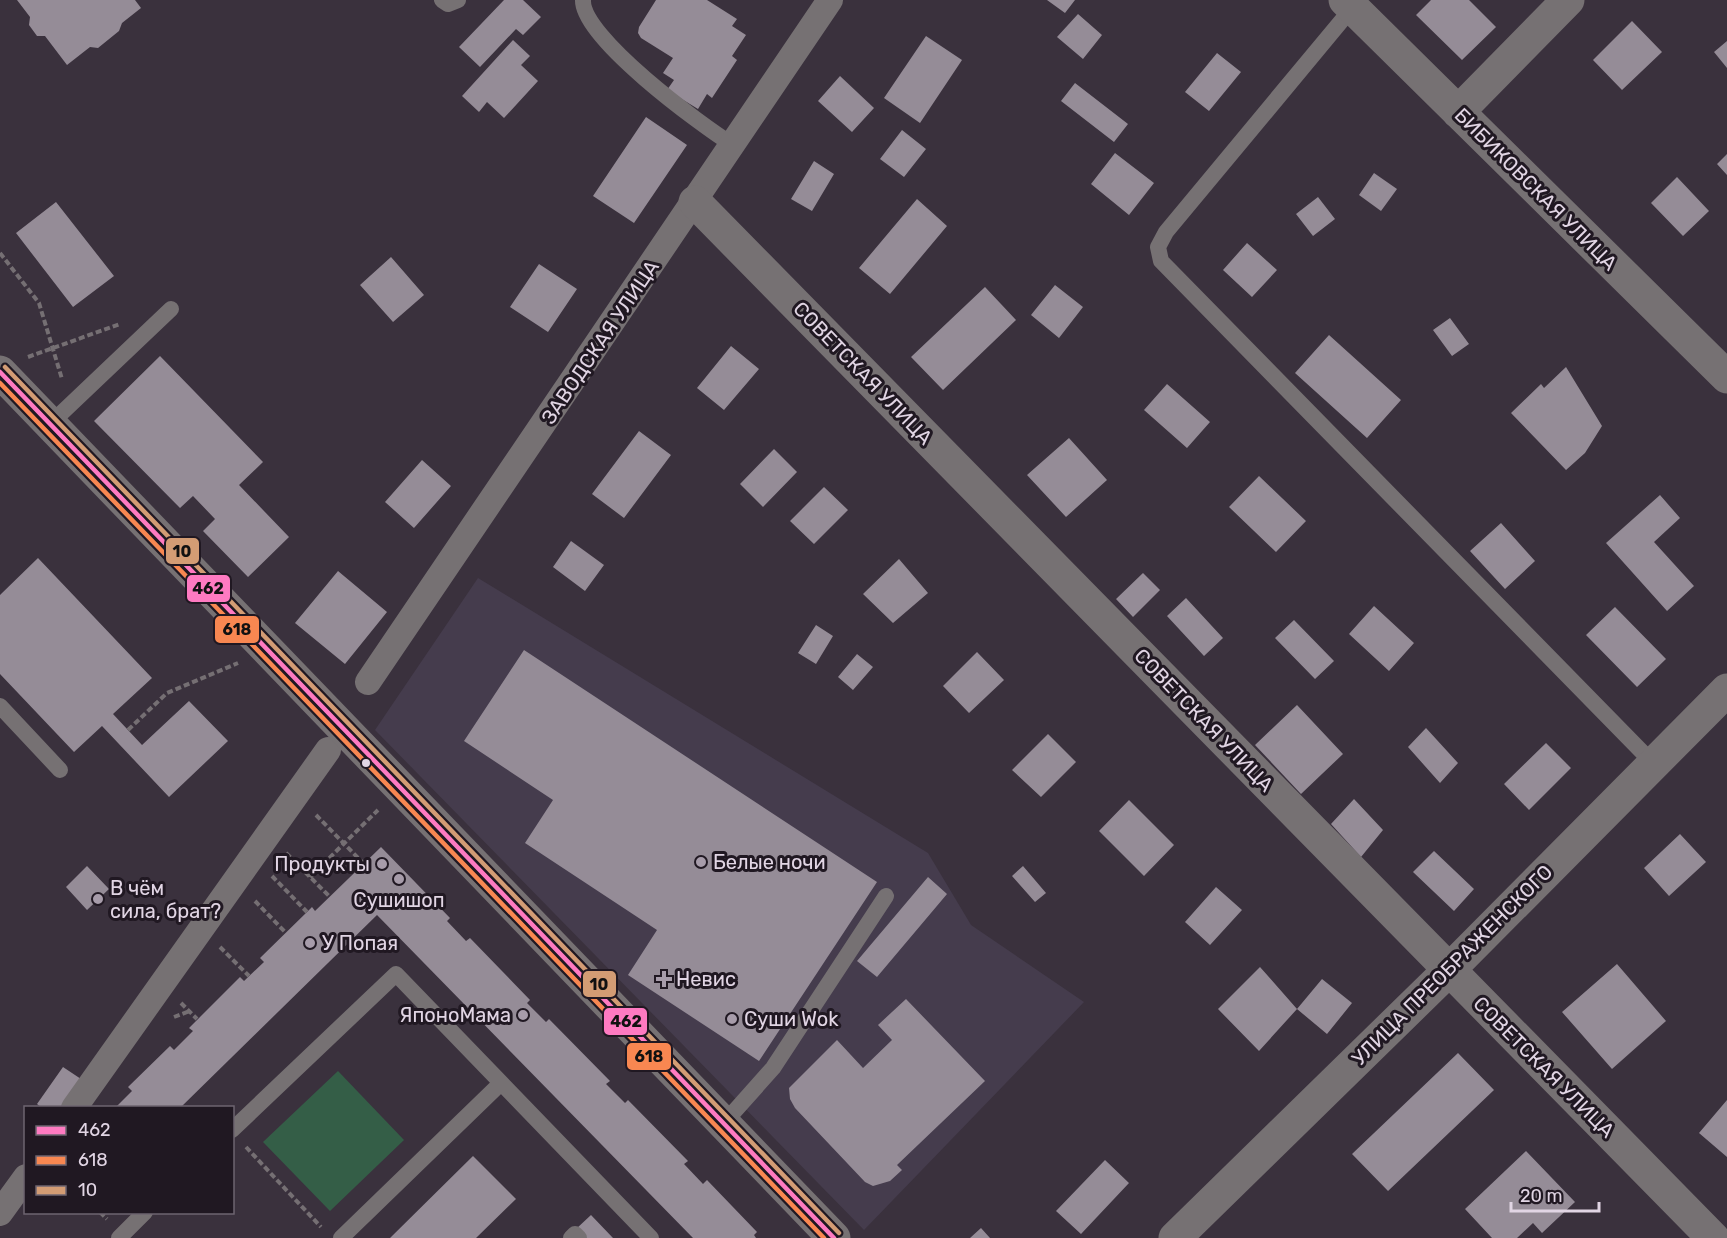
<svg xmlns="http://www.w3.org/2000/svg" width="1727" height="1238" font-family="Rubik,sans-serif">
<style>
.commercial{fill:#453c4d}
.green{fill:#345e47}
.building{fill:#958c97}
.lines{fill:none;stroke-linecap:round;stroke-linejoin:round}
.path{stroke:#756f73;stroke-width:4;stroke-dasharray:6 3;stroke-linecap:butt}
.service{stroke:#767173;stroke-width:16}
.pedestrian{stroke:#767173;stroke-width:26}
.minor{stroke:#767173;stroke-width:33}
.tertiary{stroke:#767173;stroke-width:33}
.bus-1-casing{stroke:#201822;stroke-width:9}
.bus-2-casing{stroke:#201822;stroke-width:9}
.bus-3-casing{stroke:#201822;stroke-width:9}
.bus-1{stroke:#fe7ac1;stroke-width:4.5}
.bus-2{stroke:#f88751;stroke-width:4.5}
.bus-3{stroke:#d39c74;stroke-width:4.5}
.bus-dot{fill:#e1d5e4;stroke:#201822;stroke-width:2}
.poi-dot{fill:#a79caa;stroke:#201822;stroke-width:2}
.labels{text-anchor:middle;stroke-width:6;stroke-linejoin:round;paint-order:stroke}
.street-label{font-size:20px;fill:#e1d5e4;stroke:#201822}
.poi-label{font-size:20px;fill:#e1d5e4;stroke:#201822;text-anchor:start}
.line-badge{stroke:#201822;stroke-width:2}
.pale-badge-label{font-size:16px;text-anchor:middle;font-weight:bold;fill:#111}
</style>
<rect width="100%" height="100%" fill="#3a313d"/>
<path class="commercial" d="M478,578L928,853L971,925L1084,1002L864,1230L375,730Z"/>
<path class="green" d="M338,1071L404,1140L330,1211L263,1142Z"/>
<path class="building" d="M17,0H135L141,8L122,23L119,31L98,48L90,47L67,65L45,36H37L29,25L30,17Z
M504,0H523L541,17L523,35L516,29L480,67L459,47Z
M656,0H707L737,19L732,26L746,35L732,56L737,60L712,98L707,94L698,109L667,90L674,80L663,73L673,58L641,38L638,33L639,27Z
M1047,0H1075L1065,13Z
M1431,0H1469L1496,27L1462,60L1416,15Z
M1078,14L1102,35L1083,59L1057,37Z
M1632,21L1662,52L1622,90L1593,60Z
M926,36L962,60L920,123L884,98Z
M513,40L530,56L521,65L538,81L504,118L487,102L479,112L462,96Z
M1727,41V68L1714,52Z
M1217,53L1241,72L1209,111L1185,92Z
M840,76L874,108L852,132L818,101Z
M1075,83L1128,124L1114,142L1061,101Z
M646,117L687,145L634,223L593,196Z
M902,130L926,149L904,177L880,159Z
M1115,153L1154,183L1129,215L1091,184Z
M1727,154V175L1717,164Z
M814,161L834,174L812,211L791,199Z
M1374,173L1397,189L1381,211L1359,195Z
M1677,177L1709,211L1683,236L1651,203Z
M1318,197L1335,219L1313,236L1296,214Z
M917,199L947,226L890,294L859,268Z
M56,202L114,276L73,307L16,233Z
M1247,243L1277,270L1252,297L1223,270Z
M391,257L424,295L393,322L360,285Z
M539,264L577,289L548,332L510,307Z
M1055,285L1083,307L1059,338L1031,315Z
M985,287L1016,320L943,390L911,357Z
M1450,318L1469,344L1452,356L1433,330Z
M1329,335L1401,400L1367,438L1295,373Z
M731,346L759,369L724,410L697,388Z
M160,356L263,462L239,485L289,537L248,577L203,531L215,519L193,496L180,508L94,421Z
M1566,367L1602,426L1585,453L1566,470L1511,413L1541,384L1544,388Z
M1167,384L1210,422L1187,448L1144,410Z
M639,431L671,455L624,518L592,494Z
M1069,438L1107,480L1066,517L1027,475Z
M774,449L797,472L763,507L740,484Z
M422,460L451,486L414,528L385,502Z
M1259,476L1306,521L1276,552L1229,507Z
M824,487L848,510L814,544L790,521Z
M1660,495L1680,518L1654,542L1694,586L1667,611L1606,543Z
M1501,523L1535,561L1505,589L1470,551Z
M571,541L604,565L585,591L553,567Z
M38,558L152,678L113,714L142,745L189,701L228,741L169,797L102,726L74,752L0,674V595Z
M899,559L928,593L893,623L863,594Z
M338,571L387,612L345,664L295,623Z
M1143,573L1160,590L1133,617L1116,599Z
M1186,598L1223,638L1204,656L1167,616Z
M1374,606L1414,643L1389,671L1349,634Z
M1615,607L1666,659L1637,687L1586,635Z
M1294,620L1334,661L1315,679L1275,638Z
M816,625L833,636L816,664L798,653Z
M524,650L877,882L759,1061L628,975L657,930L525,843L553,800L464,741Z
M977,652L1004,680L969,713L943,686Z
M857,654L873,667L853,690L838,677Z
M1297,705L1343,754L1301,794L1255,745Z
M1426,728L1458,763L1440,783L1408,747Z
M1048,734L1076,762L1041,797L1012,770Z
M1546,743L1571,768L1529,810L1504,784Z
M1354,799L1383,830L1361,857L1331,824Z
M1129,800L1174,845L1144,876L1099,831Z
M1680,834L1706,862L1669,896L1644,868Z
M381,847L450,918L447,921L466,941L470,938L530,1000L527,1003L546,1022L549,1019L610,1081L606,1084L625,1103L628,1100L688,1161L684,1164L703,1184L707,1180L757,1232L754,1235L756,1238H693L377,915L180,1108H115L132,1091L128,1087L170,1046L174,1050L193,1031L189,1028L240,977L244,981L264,962L260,958L307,912L312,907L315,911Z
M1434,851L1474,889L1454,911L1413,872Z
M87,866L109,889L87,910L66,887Z
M1023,866L1046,893L1035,902L1012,876Z
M928,877L947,894L877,977L857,961Z
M1216,887L1242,910L1210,945L1185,922Z
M1617,964L1666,1021L1612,1069L1562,1012Z
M1260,967L1297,1009L1259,1051L1218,1009Z
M1322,979L1352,1003L1327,1034L1297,1009Z
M906,999L985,1081L897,1165L902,1170L890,1181L873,1186L865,1182L795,1108L790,1099L789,1088L837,1040L863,1068L892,1040L878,1025Z
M1458,1053L1494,1090L1388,1191L1352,1154Z
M63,1067L81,1079L60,1108H42L37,1104Z
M1727,1100V1157L1699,1133Z
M1526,1151L1575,1202L1542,1233L1533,1223L1517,1238H1492L1465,1209Z
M473,1156L516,1199L476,1238H390Z
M1105,1160L1129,1183L1081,1234L1056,1211Z
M591,1215L613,1238H585L576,1229Z
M981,1228L990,1238H970Z"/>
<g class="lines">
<path class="path" d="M0,253L39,303L62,379
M28,357L120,324
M128,730L167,693L238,663
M316,815L364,864
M286,853L330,897
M272,876L307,912
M310,877L378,810
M255,901L286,933
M220,947L249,976
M181,1003L197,1019
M174,1017L190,1011
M246,1147L321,1227
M100,1212L107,1219"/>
<path class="service" d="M442,0L448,4L458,0
M583,0C581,37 701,125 733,145
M1353,7L1166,232L1158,247L1161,261L1653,763
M50,424L171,309
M0,706L60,770
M724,1123L773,1068L886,896
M232,1130L396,974L651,1238
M119,1238L145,1212
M341,1238L501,1083
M571,1238L575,1234L579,1238"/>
<path class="pedestrian" d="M368,682L830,0
M74,1108L328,750
M0,1213L26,1177"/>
<path class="minor" d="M1345,0L1727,377
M1458,112L1568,0
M695,202L1713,1238
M1175,1238L1449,970L1727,690"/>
<path class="tertiary" d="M0,372L834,1238"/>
<g class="bus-1-casing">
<path id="bus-1" d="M0,372L834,1238"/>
</g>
<g class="bus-2-casing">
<path id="bus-2" d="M0,383L824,1238"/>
</g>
<g class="bus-3-casing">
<path id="bus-3" d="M5,367L839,1233"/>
</g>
<use href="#bus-1" class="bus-1"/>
<use href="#bus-2" class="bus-2"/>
<use href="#bus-3" class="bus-3"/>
</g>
<circle class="bus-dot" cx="366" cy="763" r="5"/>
<g class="poi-dot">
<circle cx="701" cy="862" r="6"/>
<circle cx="382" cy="864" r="6"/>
<circle cx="399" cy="879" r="6"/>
<circle cx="98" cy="899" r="6"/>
<circle cx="310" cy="943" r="6"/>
<path d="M661 970h6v6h6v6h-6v6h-6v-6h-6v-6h6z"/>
<circle cx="523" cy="1015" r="6"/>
<circle cx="732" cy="1019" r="6"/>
</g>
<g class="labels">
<g class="street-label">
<text transform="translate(1536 189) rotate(45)" y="7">БИБИКОВСКАЯ УЛИЦА</text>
<text transform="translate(600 342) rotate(-56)" y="7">ЗАВОДСКАЯ УЛИЦА</text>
<text transform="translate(863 373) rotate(46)" y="7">СОВЕТСКАЯ УЛИЦА</text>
<text transform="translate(1204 720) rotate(46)" y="7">СОВЕТСКАЯ УЛИЦА</text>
<text transform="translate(1452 965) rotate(-45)" y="7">УЛИЦА ПРЕОБРАЖЕНСКОГО</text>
<text transform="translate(1544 1067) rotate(45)" y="7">СОВЕТСКАЯ УЛИЦА</text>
</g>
<g class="poi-label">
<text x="713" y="869">Белые ночи</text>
<text x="370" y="871" text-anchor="end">Продукты</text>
<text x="110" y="895">В чём<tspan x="110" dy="23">сила, брат?</tspan></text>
<text x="399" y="907" text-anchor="middle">Сушишоп</text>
<text x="322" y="950">У Попая</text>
<text x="676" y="986">Невис</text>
<text x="511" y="1022" text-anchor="end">ЯпоноМама</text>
<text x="744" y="1026">Суши Wok</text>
</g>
</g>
<g class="line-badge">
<rect x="165" y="537" width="35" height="28" rx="6" fill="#d39c74"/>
<rect x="186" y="574" width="45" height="29" rx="6" fill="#fe7ac1"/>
<rect x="214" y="615" width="46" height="29" rx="6" fill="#f88751"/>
<rect x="582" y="970" width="35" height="28" rx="6" fill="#d39c74"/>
<rect x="603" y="1007" width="45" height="29" rx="6" fill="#fe7ac1"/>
<rect x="626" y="1042" width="46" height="29" rx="6" fill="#f88751"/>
</g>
<g class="pale-badge-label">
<text x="182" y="557">10</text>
<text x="208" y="594">462</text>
<text x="237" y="635">618</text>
<text x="599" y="990">10</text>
<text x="626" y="1027">462</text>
<text x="649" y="1062">618</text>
</g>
<rect x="24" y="1106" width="210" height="108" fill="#201822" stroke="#6d6470" stroke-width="1.5"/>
<rect x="36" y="1126" width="30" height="9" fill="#fe7ac1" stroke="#6d6470" stroke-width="1.5"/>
<text x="78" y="1136" font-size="18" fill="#e1d5e4">462</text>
<rect x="36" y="1156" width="30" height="9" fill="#f88751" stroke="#6d6470" stroke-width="1.5"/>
<text x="78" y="1166" font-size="18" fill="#e1d5e4">618</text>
<rect x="36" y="1186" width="30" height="9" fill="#d39c74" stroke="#6d6470" stroke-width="1.5"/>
<text x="78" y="1196" font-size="18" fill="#e1d5e4">10</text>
<path d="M1511 1202v9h88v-9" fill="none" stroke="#e1d5e4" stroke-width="3"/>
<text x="1520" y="1202" font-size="18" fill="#e1d5e4" stroke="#201822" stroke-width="4.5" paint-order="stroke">20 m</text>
</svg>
